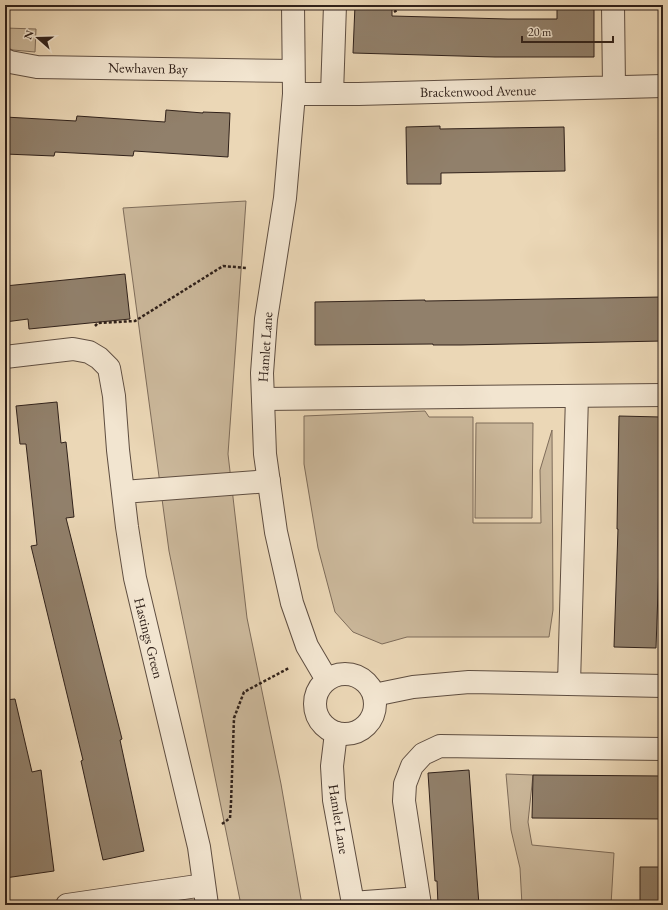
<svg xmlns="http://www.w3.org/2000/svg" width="668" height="910" font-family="'EB Garamond',serif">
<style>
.green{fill:#cbb89b;stroke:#7e6c5a}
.building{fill:#91806b;stroke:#30211a}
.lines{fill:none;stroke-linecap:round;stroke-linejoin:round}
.minor-casing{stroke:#5f4e41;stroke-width:24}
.tertiary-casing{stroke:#5f4e41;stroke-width:24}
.path{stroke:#30211a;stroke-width:2.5;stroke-dasharray:3 2;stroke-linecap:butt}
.minor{stroke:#f2e5d0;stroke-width:22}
.tertiary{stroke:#f2e5d0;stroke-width:22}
.labels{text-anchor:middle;stroke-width:3.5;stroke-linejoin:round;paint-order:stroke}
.street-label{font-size:14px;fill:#30211a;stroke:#f2e5d0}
</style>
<rect width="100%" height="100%" fill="#ebd7b6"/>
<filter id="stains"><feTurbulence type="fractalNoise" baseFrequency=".005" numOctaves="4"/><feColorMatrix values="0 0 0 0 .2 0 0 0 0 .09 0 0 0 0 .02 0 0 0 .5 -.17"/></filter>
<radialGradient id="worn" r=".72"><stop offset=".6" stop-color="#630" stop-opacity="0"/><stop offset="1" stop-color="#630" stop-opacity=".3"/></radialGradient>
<path class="green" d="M5,28L36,29L35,52L13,50L5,47Z
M246,201L228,454L247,618L281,784L302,905H241L169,551L123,208Z
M425,411L429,417H473V523H541L540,470L552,430L553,610L549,637H407L382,644L353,632L335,612L318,548L304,464V416Z
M476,423H533L532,518H475Z
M506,774L533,775L528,822L532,845L614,853L611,905H522L520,868L511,830Z"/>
<path class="building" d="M355,5H392V16L508,19H557V5H594V57H495L353,53Z
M166,110L203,113V112L230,113L228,157L134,151L133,156L55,152L54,156L5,154V117L76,121L77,116L165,122Z
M440,126V129L564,127L565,171L441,173V184H407L406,127Z
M125,274L130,319L29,329L28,319L5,322V286Z
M662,297L663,341L461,345H433V344L315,345V302L425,300V301L488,300Z
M57,402L61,443L66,442L74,517L66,518L122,739L120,740L144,851L103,860L81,761L83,760L31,546L37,545L26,444H20L16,406Z
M619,416L661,417L660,535L656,648L614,647L618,529H617Z
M15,699L32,772L41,770L54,871L5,878V700Z
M469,770L479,905H438L437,881H435L428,773Z
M533,775L663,776V819L532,818Z
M640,867H663V905H640Z"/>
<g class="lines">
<g class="minor-casing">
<path id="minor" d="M613,5L614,87
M5,60L10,62L37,67L293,71
M294,94H358L663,86
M332,94L335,5
M5,357L73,349L89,352L99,358L109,368L114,396L118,450L127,527L135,578L199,847L207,905
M263,399L663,395
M123,492L269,481
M569,684L577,396
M374,695L413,687L469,682L663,686
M336,733L332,766L334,800L352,898V905
M352,903L419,898
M67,905L204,885
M420,905L404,801L405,784L412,766L423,754L440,746L663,749"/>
</g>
<g class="tertiary-casing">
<path id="tertiary" d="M293,5L294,94L285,198L266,319L262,373L265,454L276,532L292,603L307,646L327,680
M315 704a30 30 0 1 1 60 0a30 30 0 1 1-60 0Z"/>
</g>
<path class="path" d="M394,12L405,5
M95,326L98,323L135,321L223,266L246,268
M222,824L230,818L231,803L234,718L244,692L289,668"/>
<use href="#minor" class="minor"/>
<use href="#tertiary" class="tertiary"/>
</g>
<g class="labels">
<g class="street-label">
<text transform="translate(148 68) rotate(1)" y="5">Newhaven Bay</text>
<text transform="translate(478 91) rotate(-1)" y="5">Brackenwood Avenue</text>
<text transform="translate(265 347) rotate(-86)" y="5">Hamlet Lane</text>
<text transform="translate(149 638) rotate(76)" y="5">Hastings Green</text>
<text transform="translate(339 819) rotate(81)" y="5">Hamlet Lane</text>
</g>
</g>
<rect width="668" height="910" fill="none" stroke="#ebd7b6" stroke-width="20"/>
<rect x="6" y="6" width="656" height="898" fill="none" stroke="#30211a" stroke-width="2"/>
<rect x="10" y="10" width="648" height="890" fill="none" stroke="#30211a"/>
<g transform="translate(38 38) rotate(290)" stroke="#f2e5d0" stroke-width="3" paint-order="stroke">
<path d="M0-3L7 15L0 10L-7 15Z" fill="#30211a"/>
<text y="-6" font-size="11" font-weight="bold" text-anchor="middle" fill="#30211a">N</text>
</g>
<path d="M522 36v6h91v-6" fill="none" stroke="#30211a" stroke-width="2"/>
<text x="528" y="36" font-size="12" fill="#30211a" stroke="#f2e5d0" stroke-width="3" paint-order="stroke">20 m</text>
<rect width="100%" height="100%" filter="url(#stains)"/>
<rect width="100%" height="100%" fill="url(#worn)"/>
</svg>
